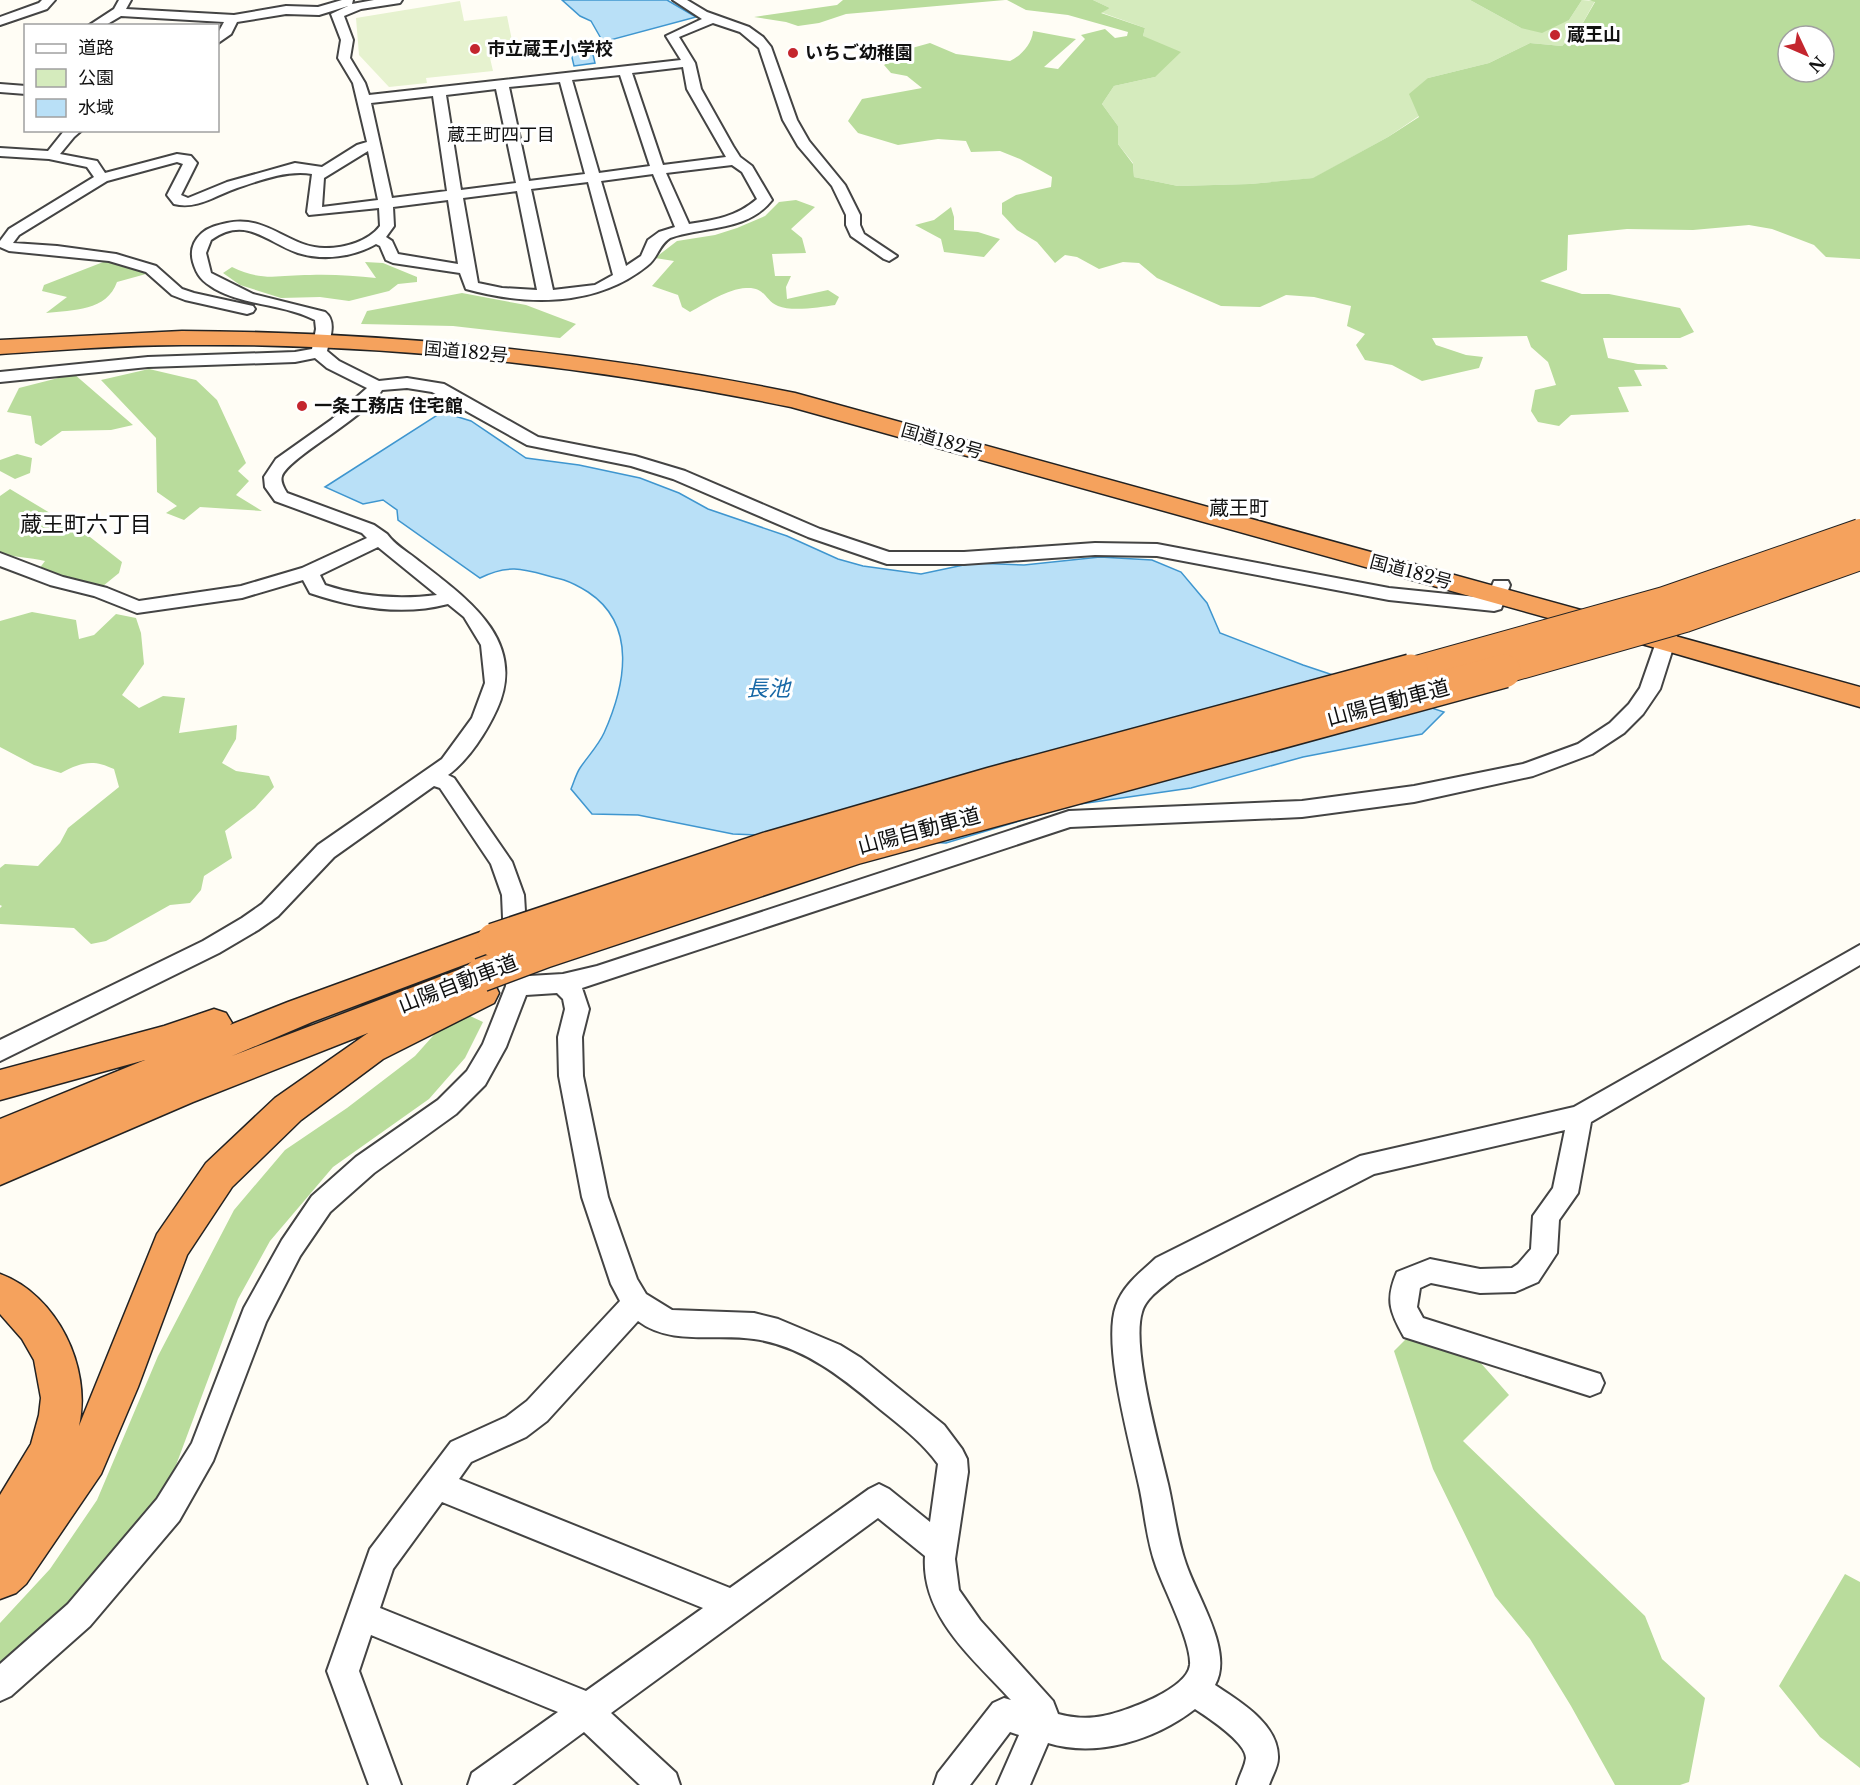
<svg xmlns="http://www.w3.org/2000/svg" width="1860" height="1785" font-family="'Libre Baskerville','Noto Sans JP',serif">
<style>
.green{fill:#d5ebbd}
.forest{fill:#b9dc9c;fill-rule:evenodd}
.pitch{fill:#e6f2cf}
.water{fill:#b9e0f7;stroke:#3f96cf;stroke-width:1.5}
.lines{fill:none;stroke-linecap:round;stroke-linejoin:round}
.minor-casing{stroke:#444;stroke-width:4}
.highway-casing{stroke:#222;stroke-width:3}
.minor{fill:#fff;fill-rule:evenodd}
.highway{fill:#f5a25d;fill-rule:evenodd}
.highway-bridge-far1-casing{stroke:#222;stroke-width:28;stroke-linecap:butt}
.highway-bridge-casing{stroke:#222;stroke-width:36;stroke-linecap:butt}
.highway-bridge-far1{stroke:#f5a25d;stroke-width:26}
.highway-bridge{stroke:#f5a25d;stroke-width:33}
.poi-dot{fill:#c4262e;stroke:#fff;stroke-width:2}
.labels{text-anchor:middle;stroke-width:6;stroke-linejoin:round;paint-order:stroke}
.far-poi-label{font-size:18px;font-weight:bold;fill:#111;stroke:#fff;text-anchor:start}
.far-neighbourhood-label{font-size:18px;fill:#111;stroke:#fff}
.far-street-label{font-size:18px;fill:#111;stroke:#fff}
.far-quarter-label{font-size:20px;fill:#111;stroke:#fff}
.street-label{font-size:21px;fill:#111;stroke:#fff}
.neighbourhood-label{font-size:22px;fill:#111;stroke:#fff}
.water-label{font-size:22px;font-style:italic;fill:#1768a6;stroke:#fff}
</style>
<rect width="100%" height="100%" fill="#fffdf5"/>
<path class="green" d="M1093,0H1470L1521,28L1569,20L1582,0L1595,1L1580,28L1562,46L1530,43L1489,63L1428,78L1419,116L1388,137L1314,178L1250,184L1178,186L1134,177L1133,163L1118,144V126L1102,104L1114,86L1155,77L1143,36L1145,28L1100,12L1110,8Z"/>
<path class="forest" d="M843,0H1005L846,14L819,23L798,26L786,22L754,17L837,5Z
M1007,0H1093L1110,8L1101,13L1145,28L1143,36L1181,52L1155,77L1114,86L1102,104L1118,126V144L1133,164L1134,177L1178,186L1250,184L1313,178L1388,137L1419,117L1409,94L1428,78L1489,63L1530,43L1562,46L1580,28L1595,2L1589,0H1860V259L1826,257L1814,245L1772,229L1749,225L1693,230L1627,229L1568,235L1567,270L1540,281L1582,294H1609L1680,308L1694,332L1680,338H1603L1608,358L1638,364L1665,365L1668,369L1634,370L1642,386L1618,387L1629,412L1571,415L1559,426L1538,422L1531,411L1535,390L1556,385L1548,362L1531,347L1527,336L1432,338L1436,345L1466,355L1483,357L1479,368L1422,381L1392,365L1365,360L1356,345L1365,334L1347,326L1351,306L1314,297L1286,295L1260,307L1221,306L1157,278L1139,263L1123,262L1099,269L1077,257L1065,255L1055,263L1037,242L1017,230L1002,214V203L1016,195L1051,187L1052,177L1020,159L1000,151L971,152L966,141L938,139L898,145L858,133L848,121L862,99L922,88L907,76L891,73L884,65L912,48L930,43L956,54L1010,61C1021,56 1032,44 1033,31L1076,39L1044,67L1058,69L1085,39L1081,35L1105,29L1115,38L1127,36L1128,32L1068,15L1026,10ZM1788,36H1824V72H1788Z
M1470,0H1582L1569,20L1542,33L1521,28Z
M796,200L815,207L791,229L802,238L806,253L772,254L775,276H791L786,287L787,299L828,290L839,297L835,305C821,307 792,312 778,306C764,300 766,287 746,288C727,289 707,303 690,312L682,307L678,295L652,286L674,261L655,258L677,241L715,235L737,228L765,216L779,202Z
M951,207L954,217V230L978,232L1000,239L984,257L944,252L941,239L915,225L934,220Z
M111,259L138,266L146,274L117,282C107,311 73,310 46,313L67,297L42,291L44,285Z
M365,262L383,263L417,277V282L398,284L389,291L349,301L320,297L281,298L240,285L223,273L232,267C262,282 279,275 310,275C332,274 355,276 376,278Z
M462,293L526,305L576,324L560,338L453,326L361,324L367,311Z
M149,369L196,380L217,400L246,463L238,471L249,481L236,495L262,511L200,507L184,520L166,513L177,506L157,492L156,438L101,380Z
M74,374L133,425L111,430L62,431L41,446L35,443L31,416L7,412L19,388Z
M17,454L32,458L30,473L15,479L0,471V460Z
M10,489L90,537L122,562L119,573L103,586L39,569L45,561C29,557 14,558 0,552V496Z
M32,612L76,620L79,639L94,635L116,614L136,618L141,633L144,664L122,695L139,708L163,696L185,698L179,733L237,725L236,739L222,763L236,771L269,776L274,787L255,808L225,831L232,858L204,876L201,890L190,903L170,905L106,941L91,944L74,928L0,924V908L2,906L0,905V868L5,864L38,866L60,843L68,828L119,787L114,769C93,759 81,762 61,773L34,765L0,747V621Z
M468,1015L483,1022L465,1058L429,1099L333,1167L270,1241L238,1299L172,1476L119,1550L40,1635L0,1666V1623L50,1569L97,1500L158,1356L234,1210L285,1150L347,1108L415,1056L440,1028Z
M1412,1333L1479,1361L1509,1395L1463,1441L1645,1616L1662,1659L1705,1698L1689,1782L1680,1785H1615L1571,1706L1530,1639L1495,1596L1433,1469L1394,1351Z
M1845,1574L1860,1582V1768L1820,1737L1779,1686Z"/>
<path class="pitch" d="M460,1L464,21L507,16L515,55L490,58L493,71L426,78L427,83L389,87L359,55L356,18Z"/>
<path class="water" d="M562,0H667L696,17L603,42L591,21L580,16Z
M591,46L595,63L574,66L570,49Z
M442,412L471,421L526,458L579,465L640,478L679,493L708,509L787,536L838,559L863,566L921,574L973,563L1024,565L1100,557L1152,560L1181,572L1207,603L1220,633L1303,665L1444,712L1422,734L1303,757L1191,788L1073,805L946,843L733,834L638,815L592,814L571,789C574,782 576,774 580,768C588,756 598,746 604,733C625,686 638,625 588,592C580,587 573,583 564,580C530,572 513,561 480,578L398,520L397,510L383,500L363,504L325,487Z"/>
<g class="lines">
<g class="minor-casing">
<path id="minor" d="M42,0H55L47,9L0,25V17L39,3Z
M119,0H131L126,9L234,15L286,6L318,7L342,0H353L352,4L374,0H402L400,3L361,9L344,16L353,40L350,58L365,83L369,95L681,60L666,36L702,19L673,0H687L707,12L749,27L763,37L771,47L797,120L809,141L845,185L860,215V225L864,234L897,256L889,261L884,259L851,236L846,225V215L832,186L798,146L783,120L759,48L740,32L713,23L679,37L695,63L701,89L733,146L740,157L752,166L772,200C747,232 704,226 670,238C658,246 658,258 647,266C596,307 527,306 466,289L460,273L393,263L386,260L380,246L376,244C353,257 324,261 298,253C266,242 246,215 211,240L206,253L211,273L253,294L325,312C337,321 330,338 327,351L339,361L379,381L407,378L444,384L538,437L635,456L685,471L820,529L889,552H964L1095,543L1157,544L1389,588L1487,598L1494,581H1508L1510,585L1501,609L1494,611L1389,600L1157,556L1095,555L964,564H887L808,537L673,479L631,466L527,445L432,392L407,388L382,390C365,418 289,457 282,476C280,482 284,488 287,493L374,525L387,534C394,544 406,551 415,558C463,596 529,638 497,709C487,731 469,760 448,775L454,778L512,862L524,895L529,976L563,974L597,966L1069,811L1302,801L1414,786L1523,764L1578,744L1610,723L1629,704L1640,688L1662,625L1669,623L1676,625L1679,629L1660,689L1643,714L1624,733L1592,754L1533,776L1414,802L1302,817L1070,827L582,988L589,1009L582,1037L583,1076L608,1197L637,1279L646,1294L672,1310L754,1313L778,1319L840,1345L861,1358L944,1425L962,1449L967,1459L968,1472L955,1559L959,1590L980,1620L1053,1701L1058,1714C1071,1718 1089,1719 1103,1716C1124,1712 1187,1690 1190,1665C1192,1643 1164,1589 1156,1566C1147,1542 1145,1515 1140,1490C1131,1446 1102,1346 1116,1306C1123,1285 1141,1272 1156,1258L1360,1156L1574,1107L1860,945V965L1591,1122L1578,1193L1559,1220L1557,1253L1538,1282L1515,1292L1480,1293L1431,1283L1420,1288L1417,1307L1423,1318L1600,1374L1604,1383L1600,1392L1590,1396L1404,1337C1390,1312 1385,1300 1397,1272L1430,1259L1480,1269L1512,1268L1518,1264L1531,1249L1533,1216L1553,1188L1565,1130L1374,1174L1176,1276C1164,1286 1146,1297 1142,1312C1131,1347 1159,1445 1168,1484C1174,1510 1177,1539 1186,1564C1197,1597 1234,1652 1215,1685C1239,1701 1279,1724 1278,1758C1278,1767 1272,1776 1269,1785H1237C1239,1776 1245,1767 1246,1758C1246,1742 1207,1717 1195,1709C1155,1740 1097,1758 1048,1743L1030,1785H997L1019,1735L1010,1732L970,1785H934L938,1773L993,1703L1004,1698L1011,1700C974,1659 921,1617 925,1556L878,1518L611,1713L676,1773L680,1785H640L584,1732L512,1785H468L472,1773L558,1712L371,1635L359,1671L401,1785H369L327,1671L370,1549L451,1442L506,1417L527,1401L620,1301L611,1284L582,1197L559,1076L558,1037L565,1009L563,999L557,993L526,995L506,1047L485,1085L456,1114L374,1173L330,1212L300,1256L266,1322L213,1461L179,1521L90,1626L11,1696L0,1701V1664L68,1604L157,1499L192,1443L244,1308L282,1240L312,1196L356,1157L438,1100L467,1071L483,1044L506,986L502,895L491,864L440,788L434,786L334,857L278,916L258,930L219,953L0,1061V1040L203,941L242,918L262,904L318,845L442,759L472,718L485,683L481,645L464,617L448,604C403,616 354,608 310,593L303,580L242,598L137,613L94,596L50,585L0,566V553L63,577L107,588L139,601L241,586L302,568L367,538L362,533L275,501L265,487L264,477L276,459L331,420L367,388L327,368L315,358L295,362L148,367L0,382V372L148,357L295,352L312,349L316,329L315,320C284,304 246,306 215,289C202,281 197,276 193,262C190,251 193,241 202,233C209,227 218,225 227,223C268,214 289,249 326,248C345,248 369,241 380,226L379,208L309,215L307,212L312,174C287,170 261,180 237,188C216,195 197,210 174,204L167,195L183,164L177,162L107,181L19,235L13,243L57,246L116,254L156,266L182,289L194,293L253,306L255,309L253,312L247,314L185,300L172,295L146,272L109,261L9,251L0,247V241L9,229L94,177L87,167L49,159L0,156V148L48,151L64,131L82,130L74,137L60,154L97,161L105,173L177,154L191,156L197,163L181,195L188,198L227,182L295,163L322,167L357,145L367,142L353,83L338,58L341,40L331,14L348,6L319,15L286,14L237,22L231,34L218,43V33L224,22L121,16L104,26H88L114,9ZM683,67L687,89L726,157L663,165L632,73ZM620,75L650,166L599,173L572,80ZM560,82L585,174L529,181L509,87ZM496,89L516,183L461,190L446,95ZM433,96L447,191L392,198L371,103ZM368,151L378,200L322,207L324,178ZM732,165L742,172L757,199C736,217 715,220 689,224L666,173ZM653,174L675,227L659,232L648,240L641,256L626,266L601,181ZM588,182L613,275L595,285L553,290L531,189ZM517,191L537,290L502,288L478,283L463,198ZM448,200L458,264L398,254L392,241L386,237L394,226L393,207ZM378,547L437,595C399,600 361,597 325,585L320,575ZM638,1321C671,1346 716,1333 754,1339C804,1346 844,1379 881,1410C902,1427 922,1442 938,1464L930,1522L889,1489L879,1484L869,1489L730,1588L459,1479L471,1462L526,1437L547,1421ZM442,1502L703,1608L586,1691L380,1608L393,1569Z
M0,84L26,86V94L0,92Z"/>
</g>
<g class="highway-casing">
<path id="highway" d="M182,331C388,332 594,352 795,393L1860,687V707L1656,648L791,407C592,366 386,343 182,345C121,345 61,350 0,354V340Z
M494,927L506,931L511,940L506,949L312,1022L232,1056L463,968L475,972L479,980L494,983L499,993L494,1003L383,1059L301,1120L232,1187L187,1255L138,1387L101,1474L26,1584L16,1593L0,1599V1495L31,1444L39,1415L41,1398L34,1360L22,1339L0,1314V1274C57,1295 92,1367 79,1426L157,1234L206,1163L275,1098L368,1033L193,1102L0,1185V1119L145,1060L0,1100V1070L164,1026L214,1009L226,1013L232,1023L230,1025L288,1002Z"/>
</g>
<use href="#minor" class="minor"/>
<use href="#highway" class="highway"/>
<g class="highway-bridge-far1-casing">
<path id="highway-bridge-far1" d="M1406,672L1664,600L1860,532
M1499,672L1685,619L1860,557"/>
</g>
<g class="highway-bridge-casing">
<path id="highway-bridge" d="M494,940L770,848L991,784L1411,671
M481,975L545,951L854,848L1504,671"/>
</g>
<use href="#highway-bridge-far1" class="highway-bridge-far1"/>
<use href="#highway-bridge" class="highway-bridge"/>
</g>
<g class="poi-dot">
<circle cx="1555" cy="35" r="6"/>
<circle cx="475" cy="49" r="6"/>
<circle cx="793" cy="53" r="6"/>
<circle cx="302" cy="406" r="6"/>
</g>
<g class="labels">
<g class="far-poi-label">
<text x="1567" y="41">蔵王山</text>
<text x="487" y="55">市立蔵王小学校</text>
<text x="805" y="59">いちご幼稚園</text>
<text x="314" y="412">一条工務店 住宅館</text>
</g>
<g class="far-neighbourhood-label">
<text x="501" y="141">蔵王町四丁目</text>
</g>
<g class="far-street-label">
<text transform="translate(466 352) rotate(5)" y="6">国道182号</text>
<text transform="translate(942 441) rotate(16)" y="6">国道182号</text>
<text transform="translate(1411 572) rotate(15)" y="6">国道182号</text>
</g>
<g class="far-quarter-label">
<text x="1239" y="515">蔵王町</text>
</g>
<g class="street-label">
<text transform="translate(1388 703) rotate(-15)" y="7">山陽自動車道</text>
<text transform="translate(919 831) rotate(-15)" y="7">山陽自動車道</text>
<text transform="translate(458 984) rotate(-21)" y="7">山陽自動車道</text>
</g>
<g class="neighbourhood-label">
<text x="86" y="532">蔵王町六丁目</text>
</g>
<g class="water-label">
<text x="768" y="696">長池</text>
</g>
</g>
<rect x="24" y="24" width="195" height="108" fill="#ffffff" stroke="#a0a0a0" stroke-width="1.5"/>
<rect x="36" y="44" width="30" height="9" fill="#ffffff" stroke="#a0a0a0" stroke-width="1.5"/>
<text x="78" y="54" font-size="18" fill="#111111">道路</text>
<rect x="36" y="69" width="30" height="18" fill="#d5ebbd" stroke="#a0a0a0" stroke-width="1.5"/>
<text x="78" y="84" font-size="18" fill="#111111">公園</text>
<rect x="36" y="99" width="30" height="18" fill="#b9e0f7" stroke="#a0a0a0" stroke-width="1.5"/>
<text x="78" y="114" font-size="18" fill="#111111">水域</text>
<g transform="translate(1806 54) rotate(134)"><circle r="28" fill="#ffffff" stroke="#a0a0a0" stroke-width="1.5"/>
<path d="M0-4.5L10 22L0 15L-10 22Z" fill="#c4262e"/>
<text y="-9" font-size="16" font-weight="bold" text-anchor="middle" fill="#111111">N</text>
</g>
</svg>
